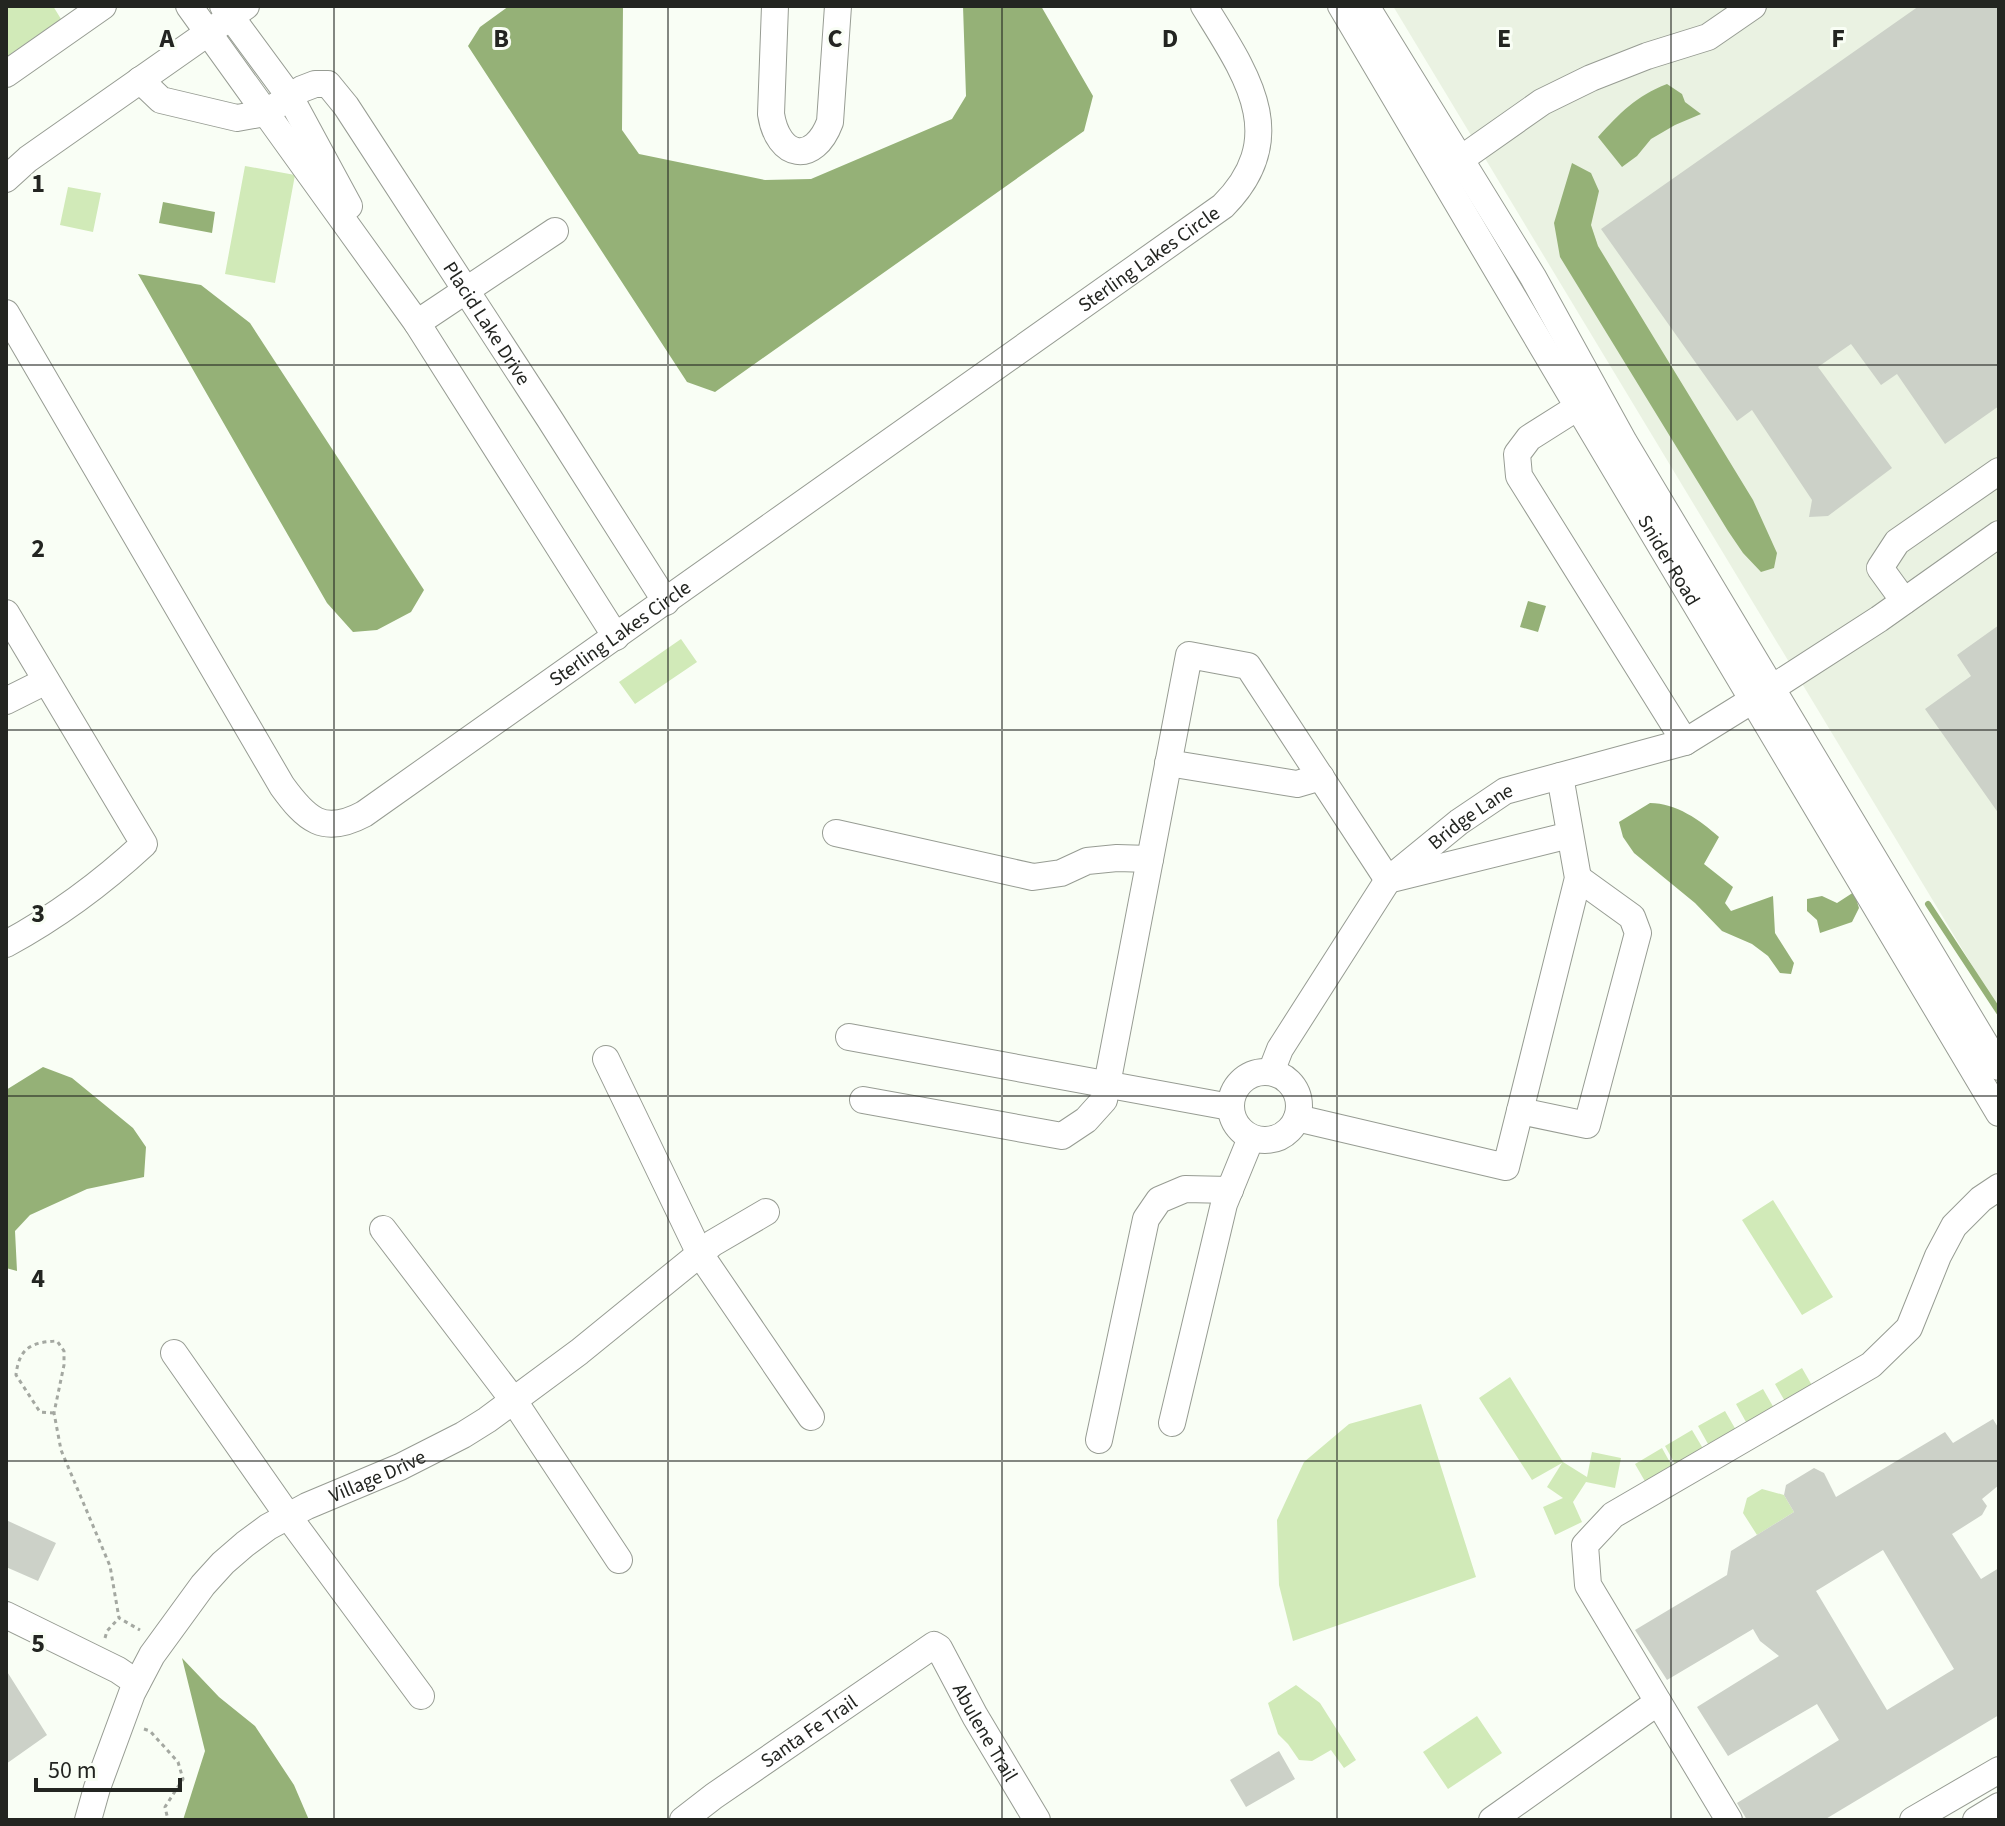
<svg xmlns="http://www.w3.org/2000/svg" width="2005" height="1826" font-family="'Source Sans 3',sans-serif">
<style>
.built{fill:#eaf2e2}
.green{fill:#d1eab8}
.water{fill:#95b177}
.lines{fill:none;stroke-linecap:round;stroke-linejoin:round}
.stream{stroke:#95b177;stroke-width:6}
.building{fill:#ccd1c8;fill-rule:evenodd}
.minor-casing{stroke:#979c93;stroke-width:28}
.path{stroke:#a4a8a1;stroke-width:3;stroke-dasharray:4 4;stroke-linecap:butt}
.minor{stroke:#fff;stroke-width:26}
.grid{fill:none;stroke:#232521;stroke-width:2;stroke-opacity:0.55}
.labels{text-anchor:middle;stroke-width:6;stroke-linejoin:round;paint-order:stroke}
.street-label{font-size:20px;fill:#232521;stroke:#f9fef5}
.grid-label{font-size:26px;text-anchor:middle;font-weight:bold;fill:#232521;stroke:#f9fef5;stroke-width:6;stroke-linejoin:round;paint-order:stroke}
</style>
<rect width="100%" height="100%" fill="#f9fef5"/>
<path class="built" d="M1393,6H1999V1010Z"/>
<path class="green" d="M6,6H53L61,19L6,57Z
M245,166L295,175L275,283L225,274Z
M68,187L101,193L93,232L60,225Z
M681,639L697,662L635,704L619,682Z
M1773,1200L1833,1297L1802,1315L1742,1220Z
M1802,1368L1817,1394L1790,1410L1775,1384Z
M1510,1377L1563,1462L1587,1477L1592,1452L1621,1458L1615,1488L1586,1482L1573,1502L1582,1522L1555,1535L1543,1507L1563,1498L1547,1487L1562,1463L1532,1480L1479,1398Z
M1763,1389L1778,1415L1751,1431L1736,1404Z
M1421,1404L1476,1577L1293,1641L1279,1585L1277,1520L1304,1462L1349,1424Z
M1725,1411L1740,1437L1713,1453L1698,1426Z
M1692,1430L1708,1457L1680,1473L1665,1446Z
M1662,1448L1677,1475L1650,1490L1635,1464Z
M1762,1489L1784,1495L1794,1512L1757,1535L1743,1513L1747,1498Z
M1296,1685L1320,1703L1356,1760L1344,1768L1331,1750L1312,1761L1299,1760L1288,1744L1278,1734L1268,1703Z
M1477,1716L1502,1753L1448,1789L1423,1752Z"/>
<path class="water" d="M509,6H623L622,130L639,154L765,180L811,179L952,119L966,96L963,6H1041L1093,96L1084,131L715,392L687,382L468,46L480,27Z
M1667,84L1682,94L1685,102L1701,114L1675,125L1651,139L1637,156L1622,167L1598,137C1620,113 1636,96 1667,84Z
M1572,163L1591,173L1599,191L1591,225L1598,246L1753,500L1777,553L1774,568L1761,572L1743,553L1728,531L1560,257L1554,223Z
M163,202L215,212L212,233L159,223Z
M138,274L201,285L250,323L424,590L411,612L377,630L353,632L327,603Z
M1528,601L1546,606L1538,632L1520,627Z
M1650,803C1676,803 1700,820 1719,837L1704,864L1733,887L1725,903L1731,911L1773,896L1775,933L1794,963L1791,974L1780,973L1768,956L1752,944L1722,931L1695,903L1634,853L1623,837L1619,822Z
M1854,892L1859,908L1852,922L1820,933L1817,920L1807,911V899L1822,896L1837,903Z
M43,1067L72,1078L133,1128L146,1147L144,1177L87,1189L30,1215L15,1231L17,1271L6,1268V1090Z
M182,1658L219,1697L255,1726L294,1785L309,1820H183L205,1751Z"/>
<g class="lines">
<path class="stream" d="M1928,904L1999,1012"/>
</g>
<path class="building" d="M1919,6H1999V406L1945,444L1897,374L1881,385L1851,344L1818,367L1892,468L1828,516L1809,517L1812,500L1752,410L1737,421L1601,229Z
M1999,625V814L1925,709L1971,676L1957,655Z
M1993,1419L1999,1429V1485L1982,1499L1987,1506L1982,1515L1952,1534L1981,1579L1999,1568V1715L1824,1820H1747L1737,1803L1839,1740L1817,1704L1728,1756L1697,1707L1779,1656L1760,1641L1753,1629L1667,1680L1635,1630L1727,1575L1731,1551L1794,1512L1784,1495L1786,1485L1814,1468L1824,1473L1836,1497L1945,1432L1953,1443ZM1883,1550L1954,1669L1887,1710L1816,1591Z
M6,1520L56,1543L38,1581L6,1567Z
M6,1670L47,1735L6,1764Z
M1279,1751L1295,1779L1246,1807L1230,1780Z"/>
<g class="lines">
<g class="minor-casing">
<g id="minor">
<path d="M189,6L417,323L616,637"/>
<path d="M223,6L290,97L349,206"/>
<path d="M775,6L771,114C778,159 814,165 830,122L838,6"/>
<path id="s1" d="M1341,6L1578,407L1999,1113"/>
<path d="M1366,6L1533,277L1624,442L1999,1067"/>
<path d="M6,74L103,6"/>
<path id="s2" d="M140,80L161,100L237,118L265,113L302,89L315,84H328L346,106L549,418L666,602"/>
<path d="M1446,167L1461,159L1542,102L1591,78L1647,56L1708,37L1753,6"/>
<path d="M6,179L28,159L246,6"/>
<path id="s3" d="M6,313L282,786C306,819 323,836 364,814L1223,206C1292,137 1246,74 1204,6"/>
<path d="M417,323L555,231"/>
<path d="M1578,407L1529,438L1517,454L1519,476L1685,742"/>
<path d="M1904,601L1880,568L1897,542L1999,471"/>
<path d="M6,613L144,844C103,882 56,917 6,944"/>
<path d="M6,701L46,681"/>
<path d="M1168,763L1297,784L1321,777"/>
<path d="M836,833L1033,877L1061,873L1087,861L1117,858L1150,859"/>
<path d="M849,1037L1230,1107"/>
<path d="M606,1059L700,1254L811,1417"/>
<circle cx="1265" cy="1106" r="34"/>
<path id="s4" d="M1271,1072L1280,1049L1388,880L1459,822L1505,791L1685,742L1772,688L1879,619L1999,534"/>
<path d="M863,1100L1062,1136L1086,1120L1104,1100L1189,655L1248,666L1388,880L1570,835"/>
<path d="M1520,1111L1587,1125L1638,933L1632,917L1578,878"/>
<path d="M1297,1118L1506,1167L1578,878L1560,776"/>
<path d="M383,1229L514,1401L619,1560"/>
<path d="M174,1353L288,1516L421,1696"/>
<path d="M1172,1423L1224,1204L1251,1138"/>
<path d="M1099,1440L1146,1219L1159,1200L1185,1189L1230,1190"/>
<path d="M6,1615L118,1670L137,1683"/>
<path id="s5" d="M88,1820L97,1788L132,1693L152,1655L203,1585L223,1563L245,1544L268,1527L307,1506L400,1467L463,1435L487,1420L579,1352L713,1243L766,1212"/>
<path id="s6" d="M683,1820L714,1796L934,1645L939,1648L975,1716L1037,1820"/>
<path d="M1492,1820L1658,1702"/>
<path d="M1729,1820L1588,1585L1585,1545L1613,1515L1871,1365L1909,1328L1938,1256L1954,1226L1981,1199L1999,1187"/>
<path d="M1913,1820L1999,1770"/>
<path d="M1976,1820L1999,1806"/>
</g>
</g>
<path class="path" d="M54,1413L40,1412L16,1375C19,1349 30,1342 57,1341L64,1351V1365L54,1413L61,1450L110,1566L119,1618L140,1630
M105,1638L107,1631L119,1618
M144,1729L150,1731L178,1762L183,1779L165,1807L168,1820"/>
<use href="#minor" class="minor"/>
</g>
<path class="grid" d="M334,6V1820M668,6V1820M1002,6V1820M1337,6V1820M1671,6V1820M6,365H1999M6,730H1999M6,1096H1999M6,1461H1999"/>
<g class="labels">
<g class="street-label">
<text dy="7" stroke="none"><textPath href="#s3" startOffset="1608">Sterling Lakes Circle</textPath></text>
<text dy="7" stroke="none"><textPath href="#s2" startOffset="494">Placid Lake Drive</textPath></text>
<text dy="7" stroke="none"><textPath href="#s1" startOffset="644">Snider Road</textPath></text>
<text dy="7" stroke="none"><textPath href="#s3" startOffset="960">Sterling Lakes Circle</textPath></text>
<text dy="7" stroke="none"><textPath href="#s4" startOffset="330">Bridge Lane</textPath></text>
<text dy="7" stroke="none"><textPath href="#s5" startOffset="472">Village Drive</textPath></text>
<text dy="7" stroke="none"><textPath href="#s6" startOffset="154">Santa Fe Trail</textPath></text>
<text dy="7" stroke="none"><textPath href="#s6" startOffset="408">Abulene Trail</textPath></text>
</g>
</g>
<g class="grid-label">
<text x="167" y="47">A</text>
<text x="501" y="47">B</text>
<text x="835" y="47">C</text>
<text x="1170" y="47">D</text>
<text x="1504" y="47">E</text>
<text x="1838" y="47">F</text>
<text x="38" y="192">1</text>
<text x="38" y="557">2</text>
<text x="38" y="922">3</text>
<text x="38" y="1287">4</text>
<text x="38" y="1652">5</text>
</g>
<rect width="2005" height="1826" fill="none" stroke="#232521" stroke-width="16"/>
<path d="M36 1778v12h144v-12" fill="none" stroke="#232521" stroke-width="4"/>
<text x="48" y="1778" font-size="24" fill="#232521" stroke="#f9fef5" stroke-width="6" paint-order="stroke">50 m</text>
</svg>
